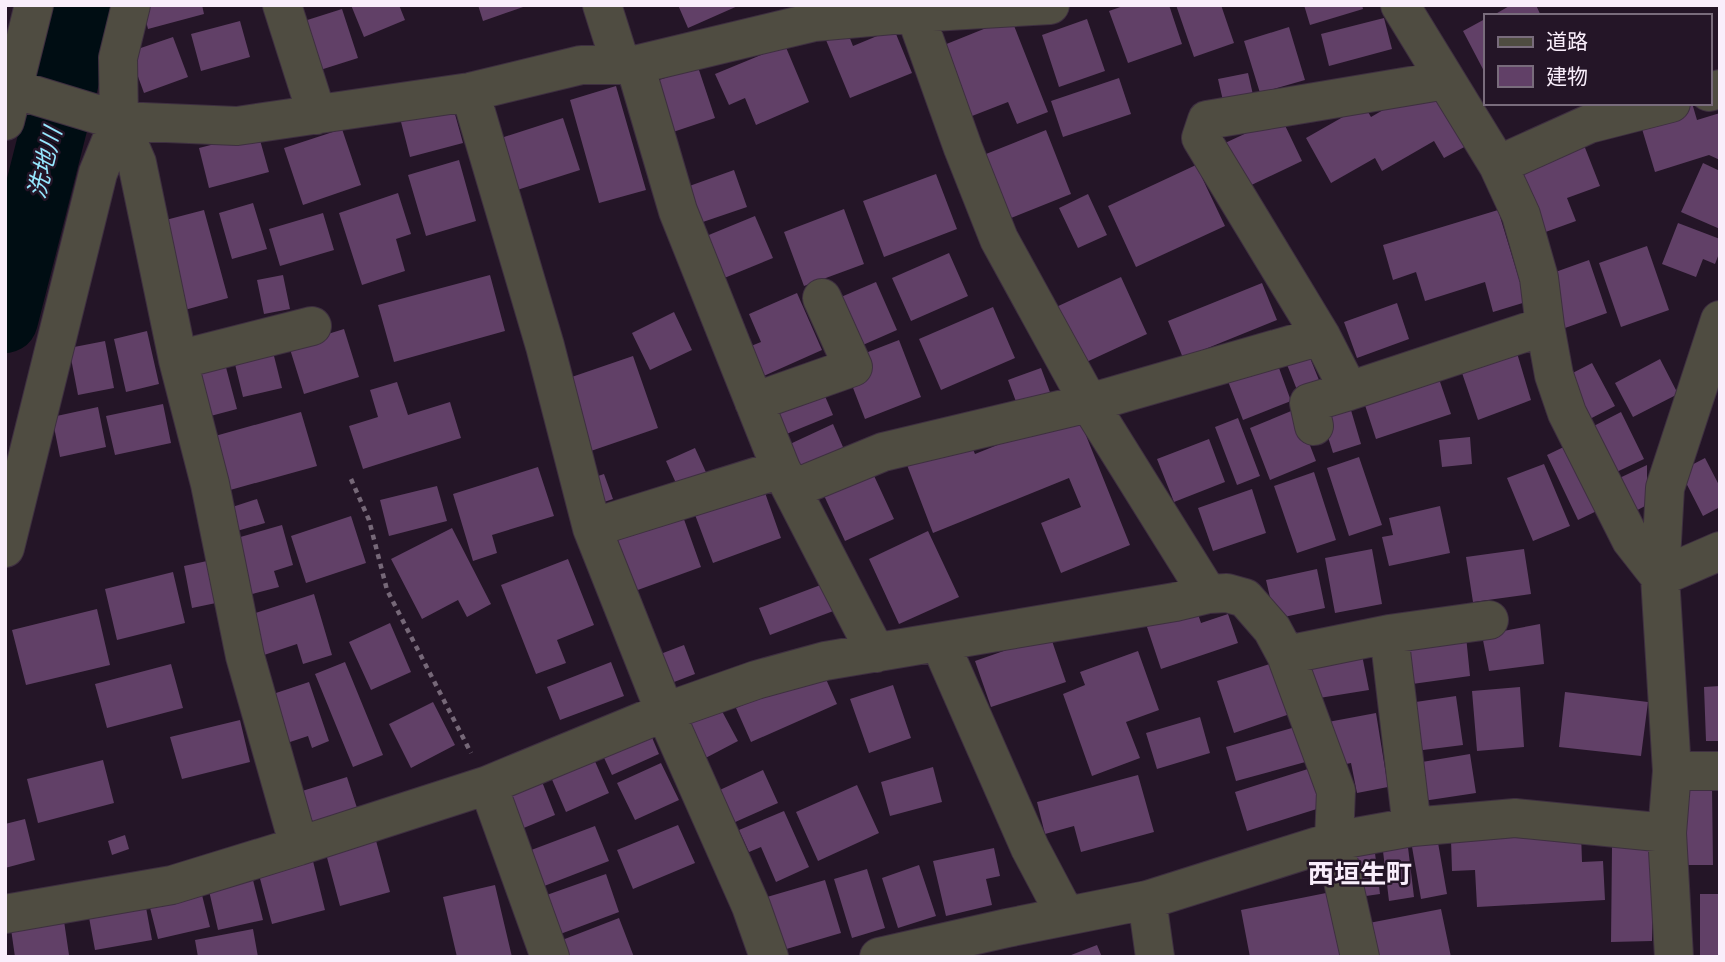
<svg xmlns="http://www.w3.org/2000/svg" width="1725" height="962" font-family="Karla,'Noto Sans JP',sans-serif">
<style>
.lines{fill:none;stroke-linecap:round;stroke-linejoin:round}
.river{stroke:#000d13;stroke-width:66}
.building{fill:#614067}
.minor-casing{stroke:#3e2f40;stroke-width:40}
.path{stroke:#766878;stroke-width:4.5;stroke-dasharray:5 5;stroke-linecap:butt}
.minor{stroke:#4f4c41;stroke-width:38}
.labels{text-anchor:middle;stroke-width:5;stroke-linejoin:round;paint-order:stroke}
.water-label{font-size:24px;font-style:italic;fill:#96e7fe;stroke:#241527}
.quarter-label{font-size:26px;font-weight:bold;fill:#f9eefb;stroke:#241527}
</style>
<rect width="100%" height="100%" fill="#241527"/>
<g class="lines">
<path class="river" d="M5,320L85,5"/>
</g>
<path class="building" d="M142,5H202L204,14L148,29Z
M351,5H399L405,20L364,37Z
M478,5H526V6L483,21Z
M678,5H740L688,28Z
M1126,5H1169L1182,44L1128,63L1109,11Z
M1176,5H1221L1234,43L1194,57Z
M1304,5H1362L1363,9L1310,25Z
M1511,5H1536L1541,16H1492Z
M342,9L358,58L317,71L301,22Z
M1011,18L1048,112L1017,124L1008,102L972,116L944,45Z
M1384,18L1392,49L1329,66L1321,34Z
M1087,19L1105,71L1059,87L1042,35Z
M1485,19V73L1463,31Z
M240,21L250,57L201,71L191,34Z
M1289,27L1305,80L1260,93L1244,41Z
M894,29L912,73L850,98L826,40L847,31L853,46Z
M173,37L188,77L144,93L129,52Z
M785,45L809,102L756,125L745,98L729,105L715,74Z
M698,67L715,118L667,134L650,83Z
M1248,73L1254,99L1224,105L1218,79Z
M1119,78L1131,114L1063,137L1051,101Z
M616,86L646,190L599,203L570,100Z
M1437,92L1468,145L1444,158L1434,141L1382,171L1375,158L1331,183L1306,138L1364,105L1371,117L1409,95Z
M1692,103L1697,120L1720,113V160L1709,155L1655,172L1639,119Z
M453,107L463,143L410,157L401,122Z
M1281,117L1302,161L1245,188L1225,143Z
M563,118L580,170L517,190L501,138Z
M342,129L361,185L303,205L284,148Z
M1046,130L1071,194L1006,220L981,156Z
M258,133L269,172L209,188L199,148Z
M1582,140L1600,186L1567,198L1576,221L1540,234L1514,165Z
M459,160L476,221L426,236L408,175Z
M1703,163L1720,171V229L1681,212Z
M1196,165L1225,226L1136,267L1108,206Z
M734,170L747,207L694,225L681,189Z
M936,174L957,229L884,257L863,201Z
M398,193L411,234L396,239L405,271L362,285L339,213Z
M1088,194L1107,235L1078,248L1059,208Z
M253,203L267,249L232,259L219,213Z
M844,209L864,264L804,286L784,232Z
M204,210L228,298L181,311L158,222Z
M1498,210L1526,302L1493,312L1485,282L1425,301L1416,272L1393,280L1383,245Z
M323,213L334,250L280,266L269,229Z
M755,216L773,258L717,281L699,239Z
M1678,223L1720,239V251L1715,264L1703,259L1696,277L1662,264Z
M1647,246L1669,310L1621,327L1599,263Z
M949,253L968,296L911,321L892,278Z
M1589,260L1607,313L1565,328L1547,275Z
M283,275L290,309L264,314L257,280Z
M490,275L505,331L394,362L378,305Z
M1121,277L1147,334L1080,365L1054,308Z
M876,282L897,330L856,348L834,300Z
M1262,283L1277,320L1183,358L1168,321Z
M797,293L822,350L759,378L746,348L761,342L749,314Z
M1397,303L1409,339L1357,358L1344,322Z
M993,307L1015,358L941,390L919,339Z
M674,312L692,350L650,370L632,333Z
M344,329L359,377L304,394L289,346Z
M147,331L159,384L126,392L114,339Z
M899,340L921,397L865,419L850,380L863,354Z
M105,341L114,388L78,395L69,348Z
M272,348L282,388L243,397L233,356Z
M1306,348L1321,385L1299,395L1284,357Z
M1517,353L1531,400L1478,420L1461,370Z
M223,356L237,409L203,418L189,365Z
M633,356L658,428L585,453L560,381Z
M1275,357L1291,401L1243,420L1226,376Z
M1660,359L1678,394L1633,417L1615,383Z
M1592,363L1615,406L1582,423L1559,380Z
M1041,368L1051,395L1018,407L1008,380Z
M1437,373L1451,414L1376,439L1363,399Z
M397,382L408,415L450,402L461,438L363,469L349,426L378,417L370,390Z
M822,389L833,415L784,435L773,408Z
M1348,400L1361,444L1333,453L1319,408Z
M163,404L171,443L115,455L106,416Z
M98,407L106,447L60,457L52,417Z
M1296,409L1316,461L1270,480L1250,428Z
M301,412L317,466L223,492L208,438Z
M1621,412L1644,459L1606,477L1584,431Z
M1077,413L1130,545L1061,573L1041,523L1081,507L1069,478L933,533L907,465L969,440L975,454Z
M1238,418L1260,476L1237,485L1215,427Z
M833,424L846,454L803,474L790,444Z
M1470,437L1472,464L1442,467L1439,440Z
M1209,439L1225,482L1174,502L1157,459Z
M1572,443L1603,508L1578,520L1547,455Z
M695,448L709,479L680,492L666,461Z
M1359,457L1382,525L1349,536L1327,468Z
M1705,458L1720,487V507L1703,516L1680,471Z
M1544,464L1570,526L1533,541L1507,478Z
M1647,465V505L1628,515L1611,482Z
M538,467L554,516L492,535L497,553L473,561L453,494Z
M870,467L894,519L845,541L821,489Z
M1314,472L1336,540L1297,553L1274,486Z
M604,474L613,499L595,505L586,480Z
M437,486L447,521L389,536L380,500Z
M763,487L781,538L713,563L694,512Z
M1252,489L1266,533L1213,551L1198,508Z
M257,499L265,523L230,533L223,510Z
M1440,506L1450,553L1389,566L1382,537L1393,535L1389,518Z
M680,508L701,567L624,595L603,537Z
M351,516L366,563L306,583L291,536Z
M282,525L293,565L274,571L279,587L245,596L230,540Z
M452,528L491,604L467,617L458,600L422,619L391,559Z
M928,531L959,597L899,624L869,559Z
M1372,549L1382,604L1335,613L1325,558Z
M1524,549L1531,594L1473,602L1466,557Z
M568,559L594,625L557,640L566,663L536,674L501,585Z
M207,561L216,603L192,608L184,566Z
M1317,569L1325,608L1275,619L1266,580Z
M173,572L185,623L117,640L105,589Z
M826,583L836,610L770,635L759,608Z
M314,594L332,655L303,664L297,644L258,657L246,616Z
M1196,608L1201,623L1228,614L1238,643L1161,669L1146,624Z
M97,609L110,665L26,685L12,630Z
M390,623L411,672L371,690L349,642Z
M1540,624L1544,664L1489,671L1482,635Z
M1050,635L1066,682L991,707L975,661Z
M1466,636L1470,676L1405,685L1399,649Z
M684,645L695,674L661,687L650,658Z
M1138,651L1159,710L1126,722L1140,758L1092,776L1063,694L1085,685L1080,672Z
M1362,655L1369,690L1313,699L1307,664Z
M345,662L383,755L353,767L315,674Z
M611,662L624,696L560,720L547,687Z
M1273,663L1290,714L1234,733L1217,681Z
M171,664L183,708L107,728L95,684Z
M822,670L837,704L751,742L736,708Z
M309,682L329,741L312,748L308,736L284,744L267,696Z
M893,685L911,738L869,753L850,699Z
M1720,686V741H1706L1704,687Z
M1520,687L1524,747L1477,751L1472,691Z
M1565,692L1648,702L1641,756L1559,747Z
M1456,696L1463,745L1415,751L1409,703Z
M716,700L738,741L696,763L675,722Z
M433,702L455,745L411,768L389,724Z
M1376,713L1388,787L1357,793L1351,763L1336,766L1328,722Z
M1200,717L1210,753L1157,769L1146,733Z
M240,720L250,762L182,779L170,737Z
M1299,726L1309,761L1236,781L1226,747Z
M648,728L659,754L612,775L600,749Z
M590,750L609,793L566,812L547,768Z
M1470,754L1476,793L1423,801L1416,763Z
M103,760L114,803L38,823L27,779Z
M661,763L679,800L635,820L617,783Z
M933,767L942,802L890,816L881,782Z
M1311,768L1323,807L1247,831L1235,792Z
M763,770L778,803L724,827L709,795Z
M539,774L555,815L514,832L497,791Z
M1138,775L1154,832L1081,852L1074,826L1045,834L1037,802Z
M347,777L358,811L310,827L299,792Z
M857,785L879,833L818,861L796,812Z
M1712,786L1713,865H1680L1679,787Z
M784,811L809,867L776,882L761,847L749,852L739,830Z
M25,819L35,860L5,868V824Z
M678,825L695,863L633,889L617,850Z
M595,826L609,861L539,888L526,852Z
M1581,833L1582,862L1603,861L1605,900L1477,907L1475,870L1452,871L1451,840Z
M125,835L129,849L112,855L108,841Z
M375,837L390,892L340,906L325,850Z
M1437,837L1447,894L1421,899L1411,841Z
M1407,839L1414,897L1389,901L1382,843Z
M1374,845L1380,894L1352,898L1346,848Z
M1612,847H1653L1652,941L1611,942Z
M994,848L1000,876L986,879L992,905L946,916L933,861Z
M312,857L325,910L272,924L258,871Z
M919,865L936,916L898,928L882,878Z
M867,869L885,928L852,938L834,879Z
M251,872L263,920L218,930L207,882Z
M606,874L619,912L555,936L541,897Z
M825,880L841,933L783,950L767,897Z
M495,885L512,957H457L443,897Z
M200,887L210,927L158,939L148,900Z
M1331,892L1344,957H1250L1241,910Z
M1700,894H1720V957H1700Z
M145,902L152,940L95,950L88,912Z
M1441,909L1451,957H1376L1369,923Z
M619,918L634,957H563L557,942Z
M64,921L69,955L57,957H15L11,929Z
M253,929L258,957H198L195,940Z
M1097,945L1102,957H1066Z"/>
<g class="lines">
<g class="minor-casing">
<path id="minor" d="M282,5L317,115
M602,5L621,65
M912,5L963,148L999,239L1089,403L1208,594L1227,593L1245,598L1272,629L1286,655L1336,791L1334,841L1360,957
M1400,5L1498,165L1521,215L1539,278L1545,326L1554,375L1567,413L1631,540L1660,577L1720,551
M635,65L678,211L781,469L876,653
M1446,80L1207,120L1201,138L1321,336L1349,391L1545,326
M14,89L119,121L237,126L470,92L581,65H635L814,22L915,13L1050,5
M470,92L545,346L592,528L665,712L751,906L769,957
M1709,92L1720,89
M5,121L34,5
M119,121L137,163L178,360L210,484L245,656L299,846L488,785L550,957
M1498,165L1589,124L1671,103
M178,360L312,326
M754,402L853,367L822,298
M1314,426L1309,403L1349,391
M793,489L883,452L1089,403L1321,336
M592,528L781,469
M5,548L98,173L119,121L118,58L131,5
M1389,634L1412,827
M940,643L1030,848L1066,916
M1286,655L1389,634L1489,620
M1672,771H1720
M488,785L665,712L756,680L825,661L1175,602L1208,594
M1147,900L1155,957
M5,914L172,885L299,846
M879,957L1007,928L1147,900L1334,841L1412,827L1515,818L1667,833
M1674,957L1667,833L1672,771L1660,577L1665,488L1720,320"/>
</g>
<path class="path" d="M351,479L369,520L387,590L471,753"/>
<use href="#minor" class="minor"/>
</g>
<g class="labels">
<g class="water-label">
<text transform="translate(45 163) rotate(-76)" y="8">洗地川</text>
</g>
<g class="quarter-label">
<text x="1360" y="883">西垣生町</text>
</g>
</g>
<rect width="1725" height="962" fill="none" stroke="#f9eefb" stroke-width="14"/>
<rect x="1484" y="14" width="228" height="91" fill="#241527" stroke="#796c7c" stroke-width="2"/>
<rect x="1498" y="37" width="35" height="10" fill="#4f4c41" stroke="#796c7c" stroke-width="2"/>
<text x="1546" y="49" font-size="21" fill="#f9eefb">道路</text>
<rect x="1498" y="66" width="35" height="21" fill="#614067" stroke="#796c7c" stroke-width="2"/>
<text x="1546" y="84" font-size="21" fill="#f9eefb">建物</text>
</svg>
